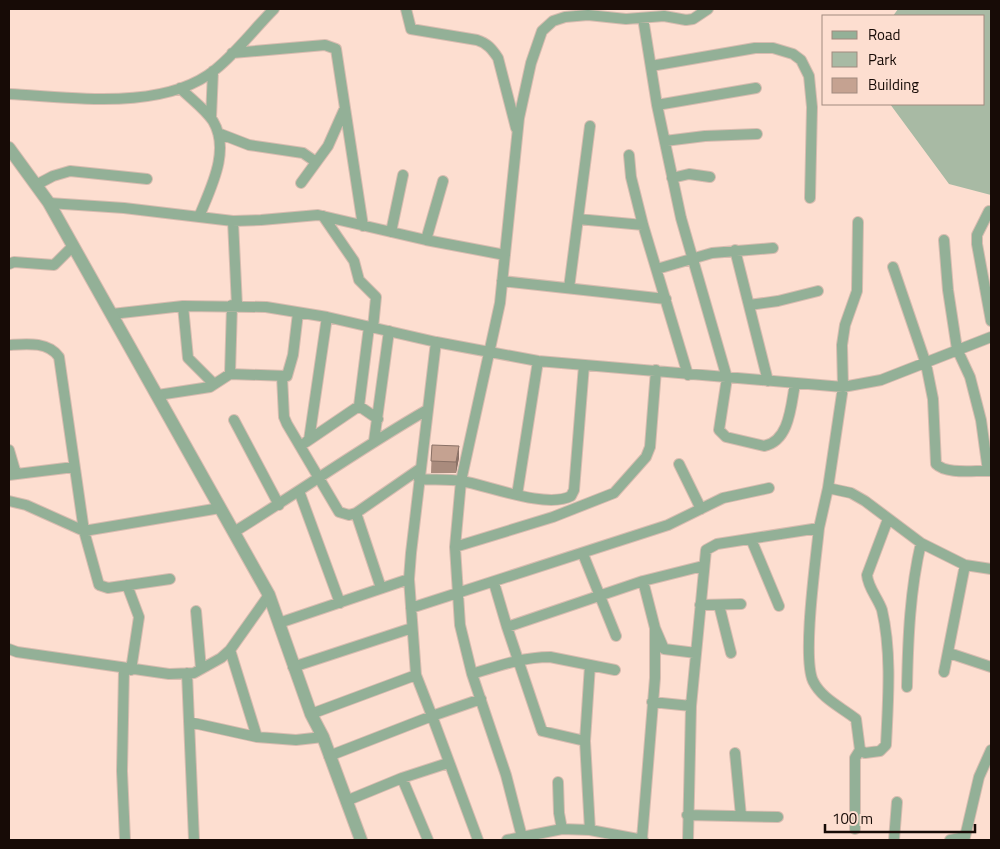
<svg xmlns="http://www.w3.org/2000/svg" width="1000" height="849" font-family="'Titillium Web',sans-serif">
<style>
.green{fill:#a8baa4}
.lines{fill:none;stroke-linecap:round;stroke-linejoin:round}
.minor-casing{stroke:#d8bcb0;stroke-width:12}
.tertiary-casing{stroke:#d8bcb0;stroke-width:14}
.minor{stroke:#93b097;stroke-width:10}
.tertiary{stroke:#93b097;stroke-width:12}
.wall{fill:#a98b7d}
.shaded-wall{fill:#8a7166}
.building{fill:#c5a291;stroke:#8a7166}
</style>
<rect width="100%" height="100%" fill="#fdded0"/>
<path class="green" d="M898,9H991V195L949,184L890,104H984V16H893Z"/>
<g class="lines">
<g class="minor-casing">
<path id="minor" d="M406,9L411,29L477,40C487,43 492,49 498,58L516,128
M643,18L657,105L681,218L727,378L719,430L726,437L764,446C790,441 791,404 795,384
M232,53L325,45L336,49L363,226
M651,66L755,48H773L793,54L801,60L809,76L812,107L810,198
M180,88C191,99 205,109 213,121C231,151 210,189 199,217
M9,94C72,97 164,112 216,69C237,52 255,28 274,9
M657,105L756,88
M211,118L213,71
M218,133L249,145L303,153L316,162
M665,141L705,136L757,134
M629,155L631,177L643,225L688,375
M672,178L689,174L710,177
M301,183L328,146L344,110
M36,185L53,176L70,171L147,179
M49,203L124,208L233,221L261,220L318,215L426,240L505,255
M989,211L977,235V244L991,321
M323,216L354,261L359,280L376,297L373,328
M578,219L643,225
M233,221L237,306
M858,222L857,291L845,325L842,345L843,387L828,488L851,493L865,501L921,543L965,565L991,569
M391,232L403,175
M426,240L443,181
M944,240L948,290L957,349L970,377L981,420L988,471
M735,250L768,381
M9,264L14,262L54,265L72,247
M893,267L926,364L933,399L936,464C947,475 976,470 991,471
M657,269L712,253L773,248
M502,281L666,299
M569,288L590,126
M749,305L778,301L818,291
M183,306L188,358L214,384
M112,314L183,306L266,307L327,317L436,342L538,361L843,387L881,380L991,337
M436,342L411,553L409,579L416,675L432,716L481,699
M9,345C25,344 48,341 59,357L84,531L99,585L108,588L170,579
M230,374L232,305
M282,376L284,417L287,424L339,512L349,515L356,513L421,468
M158,395L210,387L230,374L287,376L293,355L298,313
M359,406L369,327
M234,420L279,505
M309,440L327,317
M374,441L389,331
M306,442L359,406L378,419
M9,450L16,474
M679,464L701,509
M9,475L74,467
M419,479C433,480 448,479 462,481C489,486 547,509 571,496L574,490L584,365
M299,491L340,603
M517,495L538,361
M9,501L26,505L84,531L220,508
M356,513L381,588
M819,528L828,488
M234,532C299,492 361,448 427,410
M751,539L779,606
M455,547L553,517L614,493L646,457L650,447L656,370
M583,554L616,636
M643,581L655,628L664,649L696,653
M494,583L507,627
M127,585L139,617L131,670
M700,605L741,604
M719,605L731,653
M411,608L668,525L723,498L769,488
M196,611L201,669
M279,623L409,579
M9,649L17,652L169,674L194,673L221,658L230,650L269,595
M949,653L991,667
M590,665L585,741L542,731L507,627L643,581L703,566
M293,667L412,628
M124,669L122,771L125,840
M944,672L965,565
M187,673L194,840
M472,674C498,666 523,657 550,657L615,670
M907,687C908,638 910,590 921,543
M652,702L691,706
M311,714L416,675
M189,722L257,737L230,650
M257,737L296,740L323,737
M585,741L590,830
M735,753L741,816
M329,756L432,716L478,840
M402,778L428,840
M558,782L559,813L562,829
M346,801L402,778L448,763
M687,815L778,817
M855,829V758L860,750
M642,839L655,678V628
M507,840L522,837
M643,840L590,830L562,829L522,837L506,775L472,674L460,625L455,547L461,481L500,303L519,118L531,63L542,31L553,21L565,17L588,15L626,19L664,16L686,20L693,19L708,9
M688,840L691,706L706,550L717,544L819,528C816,559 802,657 813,681C822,699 841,707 856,719L860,750L865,753L880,751L886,745C888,702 892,653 882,610C878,598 868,588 867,575L888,519
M894,840L897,802
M950,840L965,837L979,777L991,750"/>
</g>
<g class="tertiary-casing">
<path id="tertiary" d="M9,148L49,203L269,595L311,714L323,737L361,840"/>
</g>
<use href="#minor" class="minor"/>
<use href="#tertiary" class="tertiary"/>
</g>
<path class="wall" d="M432,445L459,458L456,473H431Z"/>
<path class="shaded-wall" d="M459,446V458L456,473V462Z"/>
<path class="building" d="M432,445L459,446L456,462L431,461Z"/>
<rect width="1000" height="849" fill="none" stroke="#170b06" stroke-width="20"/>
<rect x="822" y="15" width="162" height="90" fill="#fdded0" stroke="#a18a7f"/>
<rect x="832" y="31" width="25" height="8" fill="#93b097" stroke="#a18a7f"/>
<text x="868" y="40" font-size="15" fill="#170b06">Road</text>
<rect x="832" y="52" width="25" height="15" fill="#a8baa4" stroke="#a18a7f"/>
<text x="868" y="65" font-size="15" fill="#170b06">Park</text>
<rect x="832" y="78" width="25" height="15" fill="#c5a291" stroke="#a18a7f"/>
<text x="868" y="90" font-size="15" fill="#170b06">Building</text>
<path d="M825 824v8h150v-8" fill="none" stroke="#170b06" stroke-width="2.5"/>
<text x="832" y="824" font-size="15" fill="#170b06" stroke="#fdded0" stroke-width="4" paint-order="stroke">100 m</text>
</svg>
